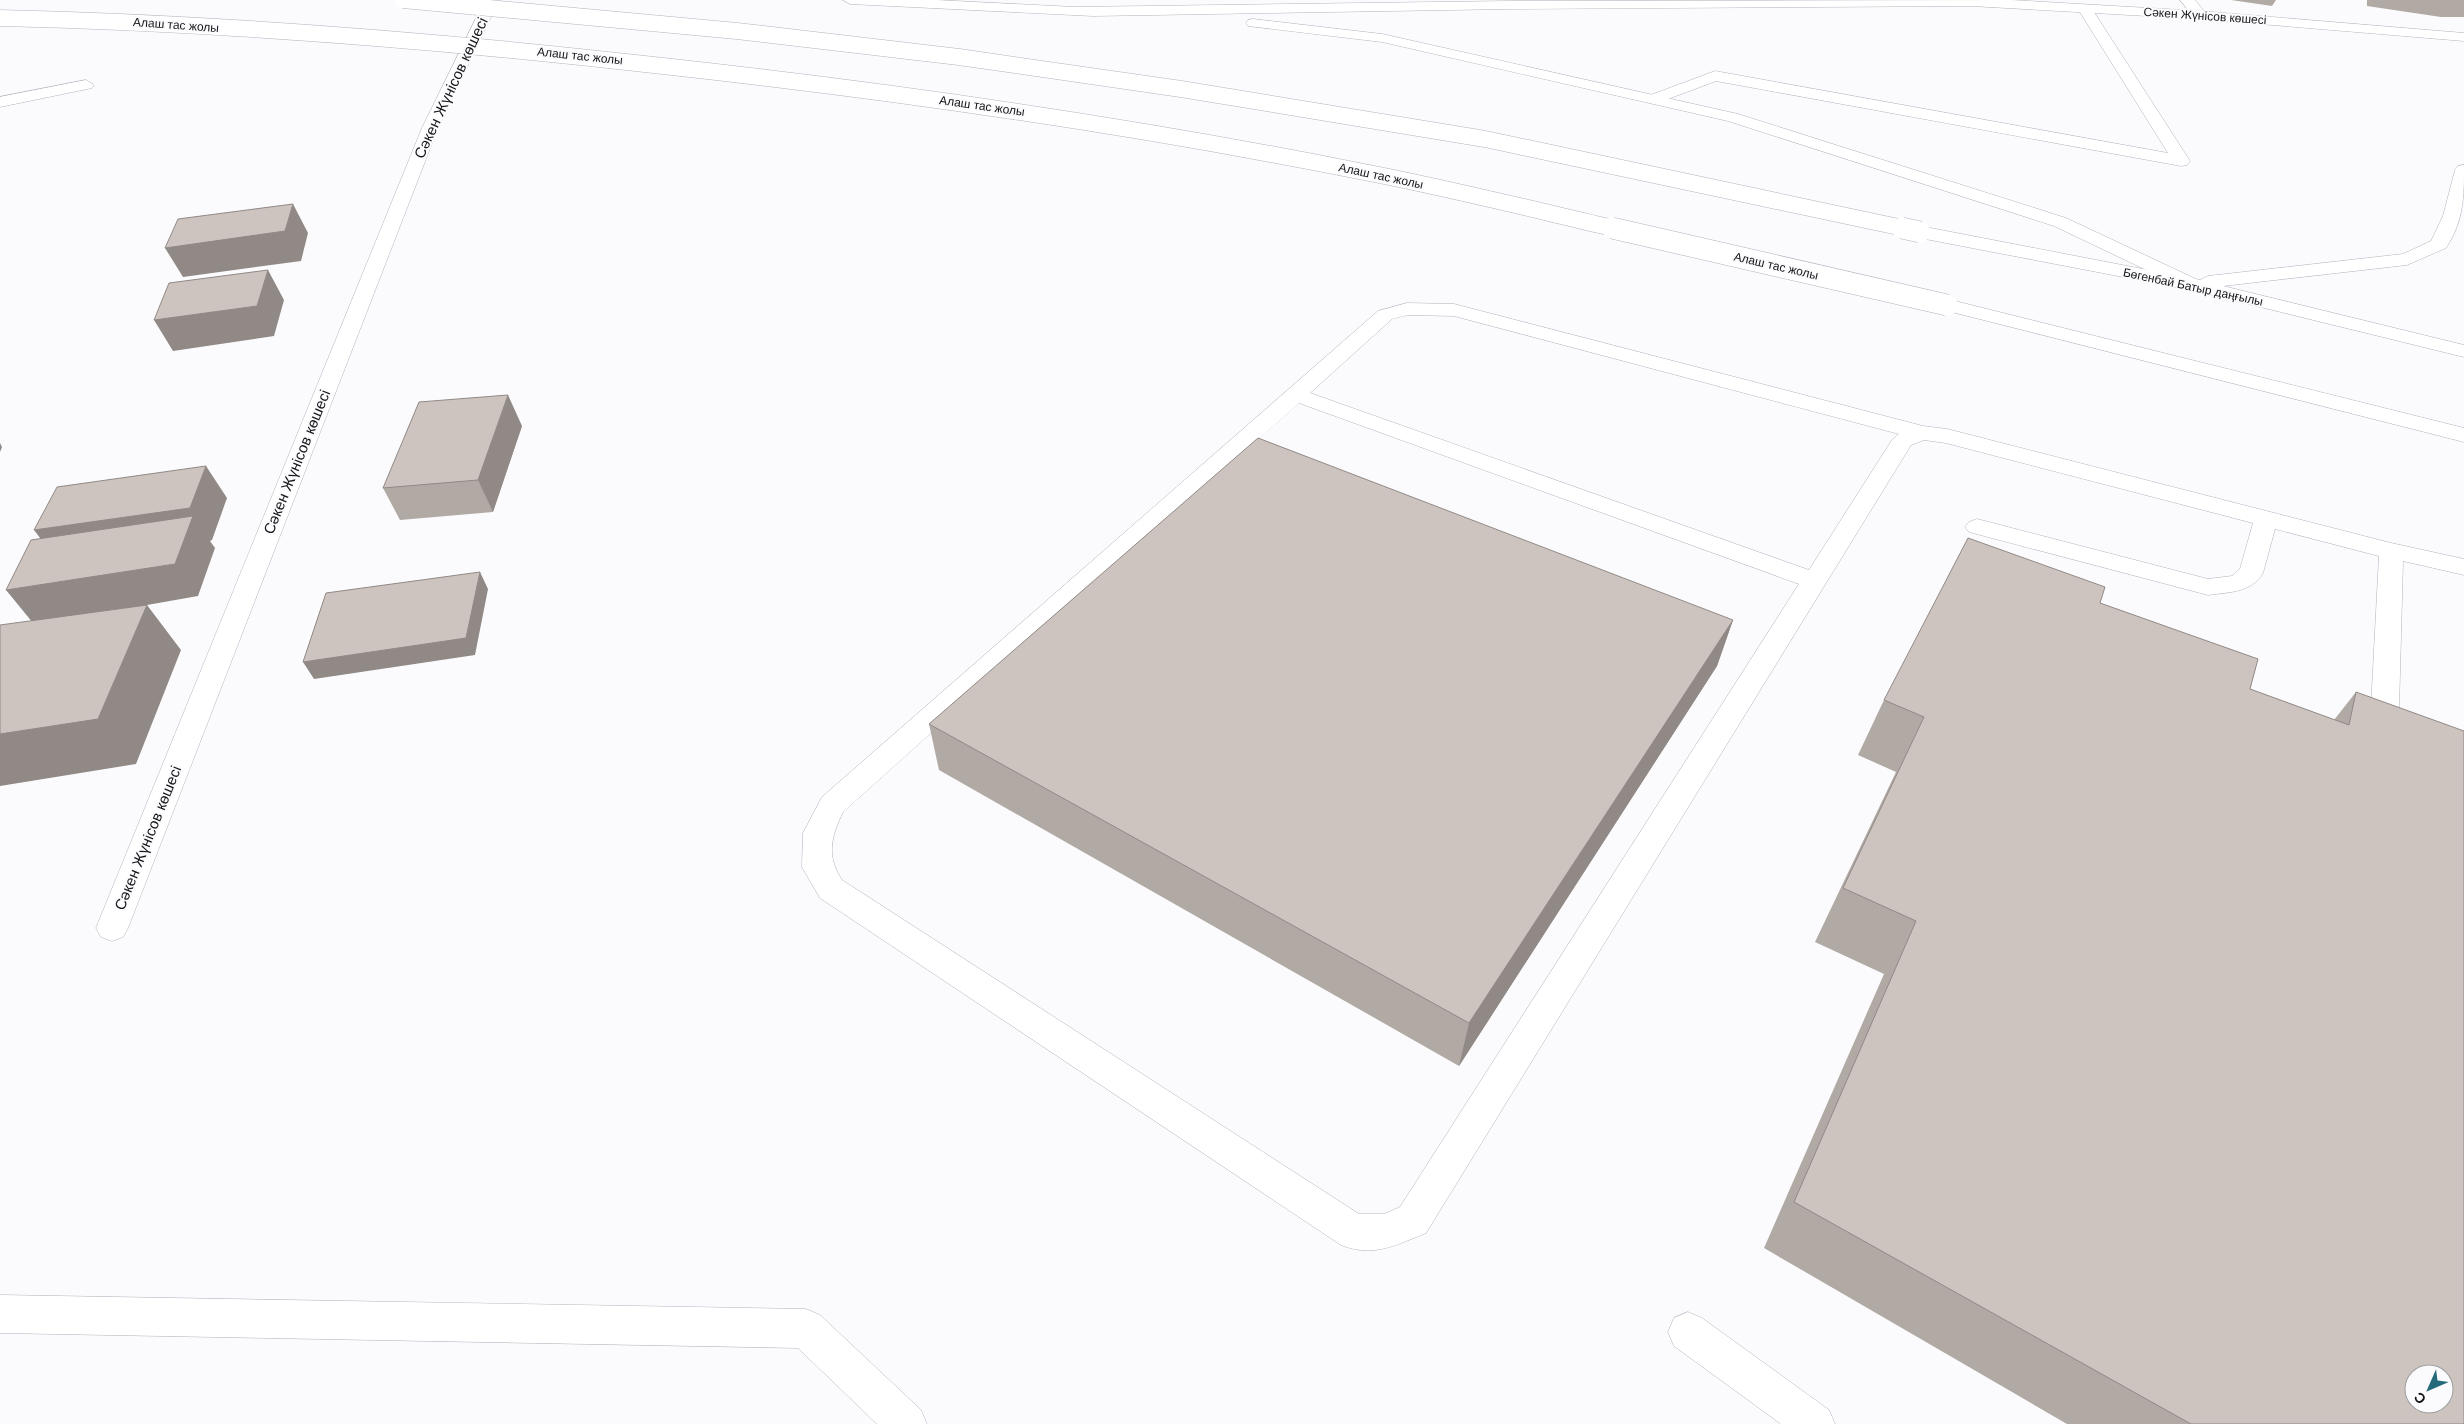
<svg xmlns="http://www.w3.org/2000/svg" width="2464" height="1424" font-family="Arial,sans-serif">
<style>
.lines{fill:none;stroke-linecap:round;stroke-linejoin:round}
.lane-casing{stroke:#b0b4bd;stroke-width:1}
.street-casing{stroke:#b0b4bd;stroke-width:1}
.secondary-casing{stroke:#b0b4bd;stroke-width:1}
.primary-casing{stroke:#b0b4bd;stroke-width:1}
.lane{fill:#fff;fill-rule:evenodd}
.street{fill:#fff;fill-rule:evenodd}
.secondary{fill:#fff;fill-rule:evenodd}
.primary{fill:#fff;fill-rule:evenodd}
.primary-bridge-far1-casing{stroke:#b0b4bd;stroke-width:17;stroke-linecap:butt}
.primary-bridge-casing{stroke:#b0b4bd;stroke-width:22;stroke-linecap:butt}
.primary-bridge-far1{stroke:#fff;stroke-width:16}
.primary-bridge{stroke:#fff;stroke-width:21}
.wall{fill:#b1a9a4}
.shaded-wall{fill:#908986}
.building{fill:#cec4bf;stroke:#908986;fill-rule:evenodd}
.labels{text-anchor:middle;stroke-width:4;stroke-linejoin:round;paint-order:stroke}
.far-street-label{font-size:12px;fill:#131518;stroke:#fbfbfd}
.street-label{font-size:15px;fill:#131518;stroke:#fbfbfd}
</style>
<rect width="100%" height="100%" fill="#fbfbfd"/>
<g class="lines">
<g class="lane-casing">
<path id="lane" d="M2180,0H2195L2207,15L2205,18H2195Z
M2085,5L2092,9L2190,161L2187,165L2181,166L1716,81L1660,102H1648L1646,99L1648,96L1715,71L2168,153L2078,9Z
M86,80L94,85L92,88L0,107V97Z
M1407,303L1454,304L1923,426L1947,429L2391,543L2464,559V575L2403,561L2399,709L2382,733L2363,737L2353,734L2349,727L2353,720L2364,717L2371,707L2379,556L2275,529L2263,573C2251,593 2229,592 2208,595L1969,532L1965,527L1969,522L1977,519L2208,579L2232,576L2240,569L2253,523L1946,443L1924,440L1911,445L1426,1233C1396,1245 1373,1258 1341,1245L820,898L802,867L803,833L822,797L1378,311ZM1408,315L1454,316L1899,434L1892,440L1809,570L1310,393L1392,319ZM1299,403L1799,584L1400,1207L1384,1214H1359L842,880C826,856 831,837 843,812Z
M0,1295L806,1309L820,1315L921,1410L927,1424H877L798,1348L0,1333Z
M1688,1312L1702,1318L1829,1410L1835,1424H1781L1674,1346L1668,1332L1674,1318Z"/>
</g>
<g class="street-casing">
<path id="street" d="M485,0H499L438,128L128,928L123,937L112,941L101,937L96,928L422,128Z"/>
</g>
<g class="secondary-casing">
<path id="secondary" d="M843,0H936L1075,7L1508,1L2011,0L2200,11L2464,33V41L2200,19L1971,6L1508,9L1093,16L850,4Z
M1253,19L1382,34L1738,114L2066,218L2198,280L2201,284L2198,288H2184L2054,226L1728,121L1382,42L1248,26L1246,23L1248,20Z"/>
</g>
<g class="primary-casing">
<path id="primary" d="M2464,165C2464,196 2464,221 2446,248L2407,265L2223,286L2464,345V357L2191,290L1920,238L1913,236L1911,232L1913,228L1920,226L2200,280L2208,276L2403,254L2431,241L2443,216L2455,170L2458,166Z
M1947,299L2464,428V442L1940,309L1937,305L1940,301Z"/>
</g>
<use href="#lane" class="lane"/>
<use href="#street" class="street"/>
<use href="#secondary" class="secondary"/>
<use href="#primary" class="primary"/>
<g class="primary-bridge-far1-casing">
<path id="primary-bridge-far1" d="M403,0L737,31L959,57L1181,89L1485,139L1908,229
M0,18C221,23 443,41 663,66C900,92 1135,126 1369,173C1452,189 1535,210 1617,229"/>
</g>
<g class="primary-bridge-casing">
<path id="primary-bridge" d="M1612,228L1947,305
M1902,228L1920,232"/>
</g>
<use href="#primary-bridge-far1" class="primary-bridge-far1"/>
<use href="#primary-bridge" class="primary-bridge"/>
</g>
<path class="wall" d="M2231,0H2276L2272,6Z
M2367,0H2464V17H2441L2367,6Z
M522,426L493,512L400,520L383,488Z
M2100,603L2250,689L2334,720L2356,692L2464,1424H2067L1764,1248L1884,974L1815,942L1896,772L1858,755L1884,700Z
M1733,620L1717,666L1459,1066L939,770L929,724Z"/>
<path class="shaded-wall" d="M293,204L308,233L301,261L183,277L165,248Z
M268,270L284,300L274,336L173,351L154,320Z
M508,395L522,426L493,512L478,480Z
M0,443L2,447L0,452Z
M206,466L227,498L212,540L210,541L215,548L198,596L147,605L181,650L136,764L0,786V734L33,623L6,590L59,563L34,530Z
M480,572L488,589L475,655L314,679L303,662Z
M1733,620L1717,666L1459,1066L1469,1023Z"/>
<path class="building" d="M293,204L285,231L165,248L178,219Z
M268,270L257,306L154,320L169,283Z
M508,395L478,480L383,488L419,402Z
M1258,438L1733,620L1469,1023L929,724Z
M206,466L190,508L34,530L57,487Z
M193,516L175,564L6,590L31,540Z
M1968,538L2105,587L2100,603L2258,659L2250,689L2349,725L2356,692L2464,731V1424H2191L1794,1202L1916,921L1843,888L1924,717L1884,700ZM2414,1374H2444V1404H2414Z
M480,572L466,638L303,662L326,593Z
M147,605L98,719L0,734V625Z"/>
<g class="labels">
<g class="far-street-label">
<text transform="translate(2205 16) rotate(4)" y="4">Сәкен Жүнісов көшесі</text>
<text transform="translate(176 25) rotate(4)" y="4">Алаш тас жолы</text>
<text transform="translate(580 56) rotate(6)" y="4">Алаш тас жолы</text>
<text transform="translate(982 106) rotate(8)" y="4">Алаш тас жолы</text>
<text transform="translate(1381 176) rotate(12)" y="4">Алаш тас жолы</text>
<text transform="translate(1776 266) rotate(13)" y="4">Алаш тас жолы</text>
<text transform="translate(2193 287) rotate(12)" y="4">Бөгенбай Батыр даңғылы</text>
</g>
<g class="street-label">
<text transform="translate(451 88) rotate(-65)" y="5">Сәкен Жүнісов көшесі</text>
<text transform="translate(297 462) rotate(-68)" y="5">Сәкен Жүнісов көшесі</text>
<text transform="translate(148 838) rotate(-68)" y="5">Сәкен Жүнісов көшесі</text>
</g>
</g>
<g transform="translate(2429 1389) rotate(225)"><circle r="24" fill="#fbfbfd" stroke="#9e9fa1"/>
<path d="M0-4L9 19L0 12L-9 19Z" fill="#256a7a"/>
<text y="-8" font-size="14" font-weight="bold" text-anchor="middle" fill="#131518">С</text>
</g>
</svg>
